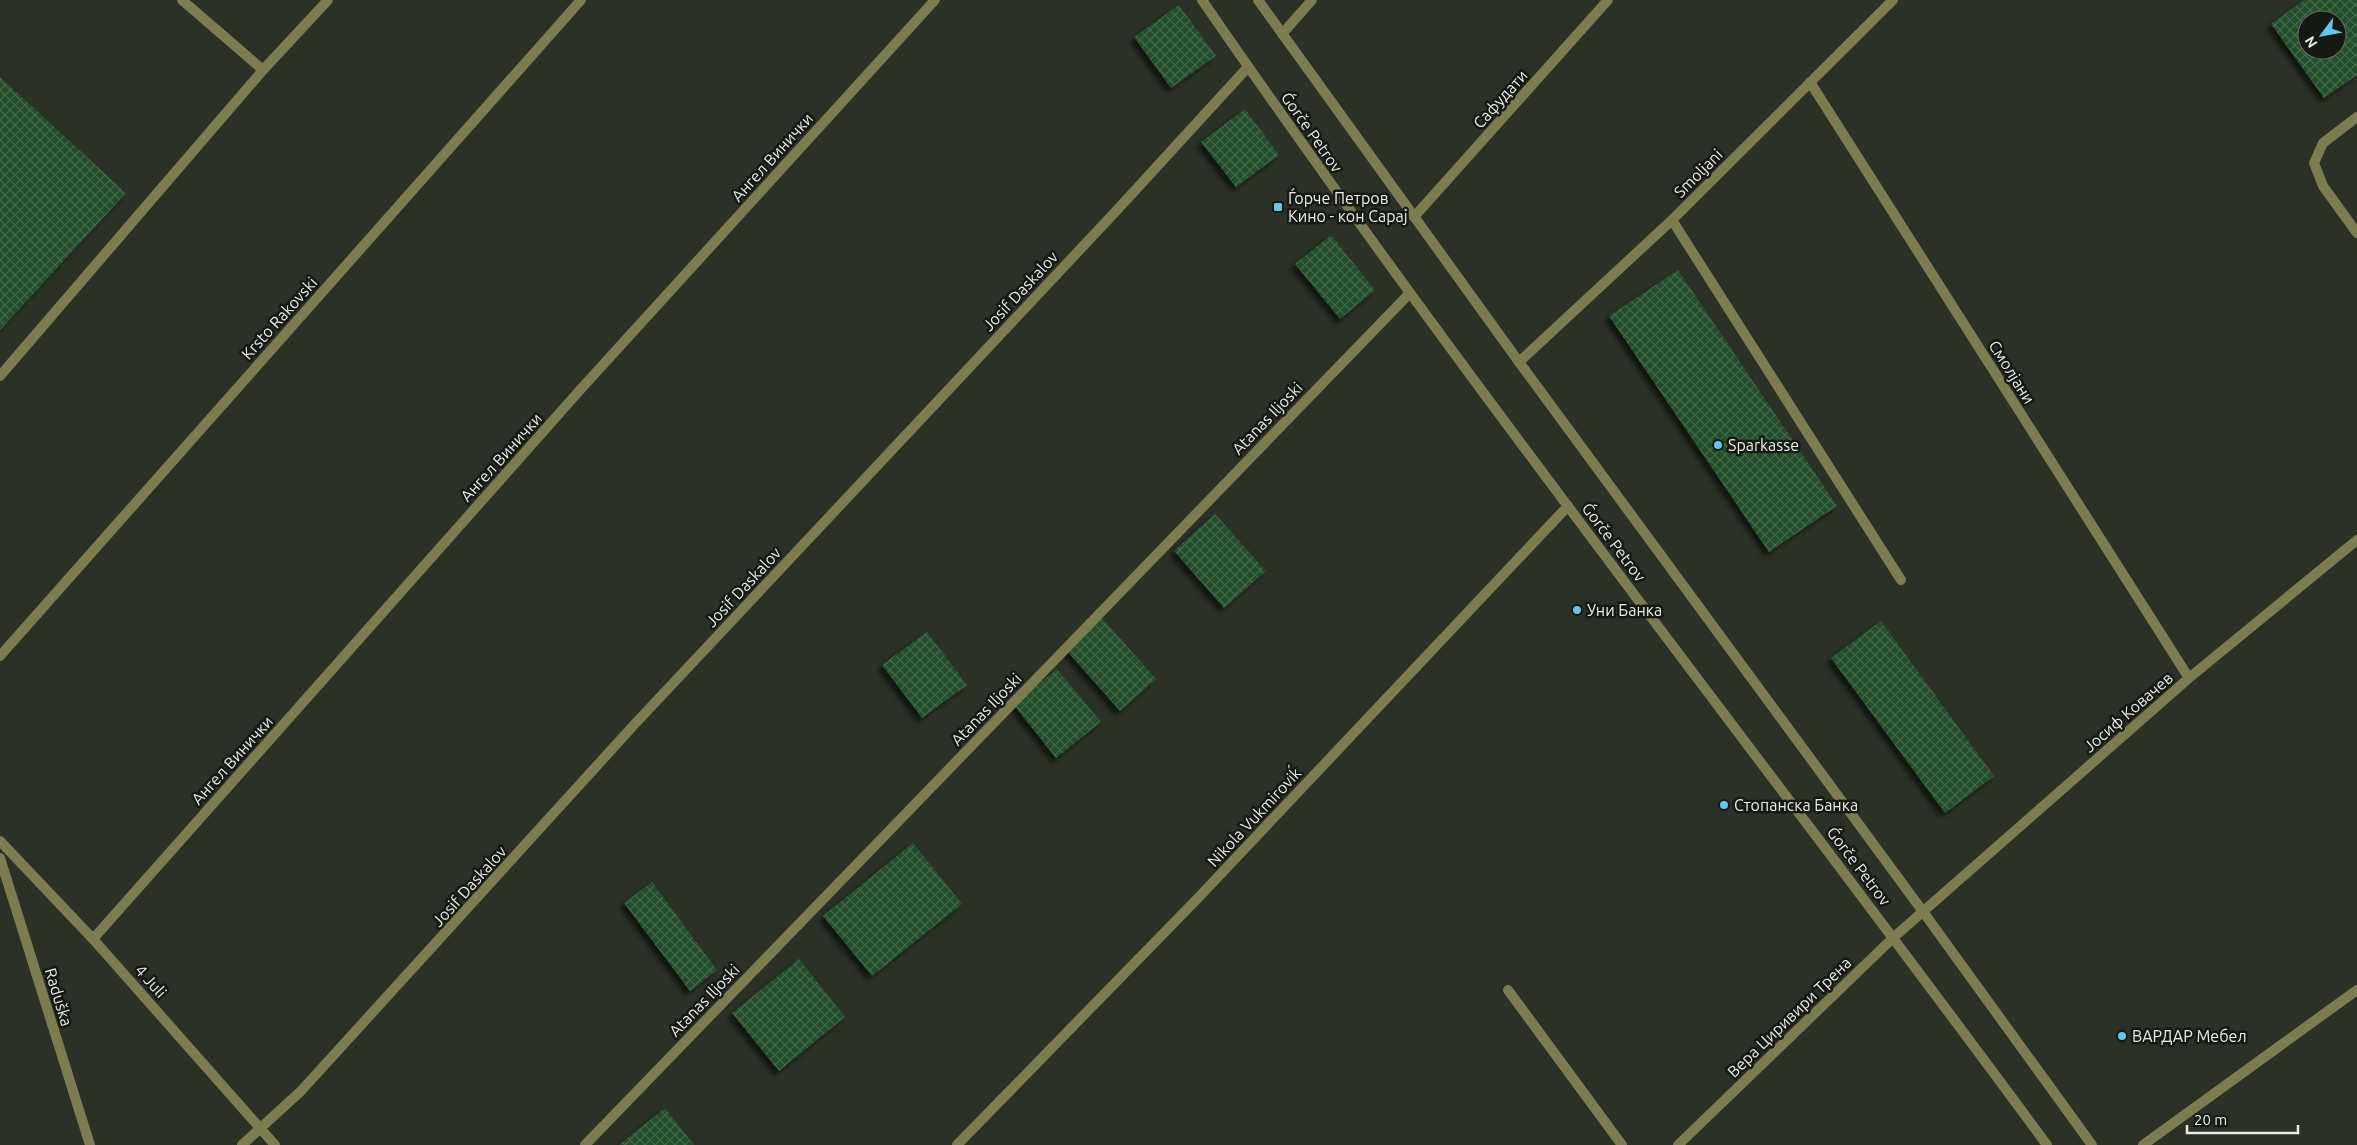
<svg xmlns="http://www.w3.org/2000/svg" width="2357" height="1145" font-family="Ubuntu,sans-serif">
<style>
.building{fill:url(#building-cross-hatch);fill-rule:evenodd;filter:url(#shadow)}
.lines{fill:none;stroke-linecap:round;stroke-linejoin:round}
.minor{stroke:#7c7c50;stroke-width:10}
.tertiary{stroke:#7c7c50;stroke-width:10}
.poi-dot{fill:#64c5ee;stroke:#161813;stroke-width:2}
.labels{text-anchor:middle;stroke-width:5;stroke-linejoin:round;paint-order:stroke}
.street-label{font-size:16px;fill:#ebefe8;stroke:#161813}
.poi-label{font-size:16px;fill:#ebefe8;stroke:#161813;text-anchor:start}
</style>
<defs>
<pattern id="building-cross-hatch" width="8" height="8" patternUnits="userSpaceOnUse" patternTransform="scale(1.25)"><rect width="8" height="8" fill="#214f2a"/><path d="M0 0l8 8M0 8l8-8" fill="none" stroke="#416949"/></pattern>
<filter id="shadow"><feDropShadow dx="-4.5" dy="4.5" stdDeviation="2.5" flood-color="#0009"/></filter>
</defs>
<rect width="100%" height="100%" fill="#2c3127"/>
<path class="building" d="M2304,0H2357V75L2324,98L2271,24ZM2307,20H2337V50H2307Z
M1179,5L1216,56L1171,88L1134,37Z
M0,77L126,193L0,330Z
M1245,109L1279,155L1236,187L1201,142Z
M1331,235L1375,290L1340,319L1295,264Z
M1678,270L1837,506L1769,552L1609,316Z
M1215,514L1266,571L1224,608L1174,551Z
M1102,618L1156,679L1120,711L1066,650Z
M1881,621L1994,776L1945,813L1831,658Z
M927,632L967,685L922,718L882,665Z
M1057,669L1101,722L1056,758L1013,704Z
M913,843L962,904L872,976L823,916Z
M652,882L717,970L690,991L624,903Z
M799,959L845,1017L779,1071L732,1013Z
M665,1108L694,1145H619Z"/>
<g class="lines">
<path class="minor" d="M182,0L263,70
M1282,34L1312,0
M1810,82L2189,678
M2357,117L2323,143L2314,163L2323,186L2357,233
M1414,217L1608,0
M1672,220L1901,580
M1519,362L1672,220L1893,0
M0,376L263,70L328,0
M0,656L581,0
M0,858L90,1145
M93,939L580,390L935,0
M1508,990L1622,1145
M242,1145L301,1091L633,726L1118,209L1248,67
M585,1145L1409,294
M957,1145L1199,897L1568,506
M1678,1145L1894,937L2189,678L2357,540
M2143,1145L2357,990"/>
<path class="tertiary" d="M1202,0C1471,391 1766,763 2047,1145
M1258,0L1519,362L1924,913L2092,1145
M0,841L93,939L275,1145"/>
</g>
<g class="poi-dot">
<rect x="1273" y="202" width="10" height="10" rx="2.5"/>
<circle cx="1718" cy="445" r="5"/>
<circle cx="1577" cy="610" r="5"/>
<circle cx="1724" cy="805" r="5"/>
<circle cx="2122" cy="1036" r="5"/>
</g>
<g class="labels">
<g class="street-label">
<text transform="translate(1500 99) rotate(-48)" y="6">Сафудати</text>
<text transform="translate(1312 132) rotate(55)" y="6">Ǵorče Petrov</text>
<text transform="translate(772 157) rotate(-48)" y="6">Ангел Винички</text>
<text transform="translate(1698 173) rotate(-45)" y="6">Smoljani</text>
<text transform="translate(1020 291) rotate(-47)" y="6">Josif Daskalov</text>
<text transform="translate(279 318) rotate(-48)" y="6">Krsto Rakovski</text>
<text transform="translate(2012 372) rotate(58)" y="6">Смолјани</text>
<text transform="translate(1267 418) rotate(-46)" y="6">Atanas Iljoski</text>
<text transform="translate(501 457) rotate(-48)" y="6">Ангел Винички</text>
<text transform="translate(1614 542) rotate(53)" y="6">Ǵorče Petrov</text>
<text transform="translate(743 587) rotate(-47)" y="6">Josif Daskalov</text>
<text transform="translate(986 709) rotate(-46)" y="6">Atanas Iljoski</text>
<text transform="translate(2128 712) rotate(-41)" y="6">Јосиф Ковачев</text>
<text transform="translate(232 760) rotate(-48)" y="6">Ангел Винички</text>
<text transform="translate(1254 817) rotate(-47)" y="6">Nikola Vukmiroviḱ</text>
<text transform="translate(1859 866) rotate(53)" y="6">Ǵorče Petrov</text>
<text transform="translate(469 886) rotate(-48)" y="6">Josif Daskalov</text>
<text transform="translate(151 981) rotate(48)" y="6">4 Juli</text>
<text transform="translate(59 997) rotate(73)" y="6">Raduška</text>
<text transform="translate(704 1000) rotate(-46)" y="6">Atanas Iljoski</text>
<text transform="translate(1789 1017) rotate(-44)" y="6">Вера Циривири Трена</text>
</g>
<g class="poi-label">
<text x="1288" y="204">Ѓорче Петров<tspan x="1288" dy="18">Кино - кон Сарај</tspan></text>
<text x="1728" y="451">Sparkasse</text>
<text x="1587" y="616">Уни Банка</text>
<text x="1734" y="811">Стопанска Банка</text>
<text x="2132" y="1042">ВАРДАР Мебел</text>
</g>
</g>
<g transform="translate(2322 35) rotate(238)"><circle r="24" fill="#161813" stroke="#6b6e68"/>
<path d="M0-4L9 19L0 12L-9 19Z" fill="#64c5ee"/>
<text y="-8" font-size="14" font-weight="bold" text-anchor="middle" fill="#ebefe8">N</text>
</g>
<path d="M2187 1125v8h111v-8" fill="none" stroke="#ebefe8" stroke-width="2.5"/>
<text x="2194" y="1125" font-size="15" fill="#ebefe8" stroke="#161813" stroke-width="4" paint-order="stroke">20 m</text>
</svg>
